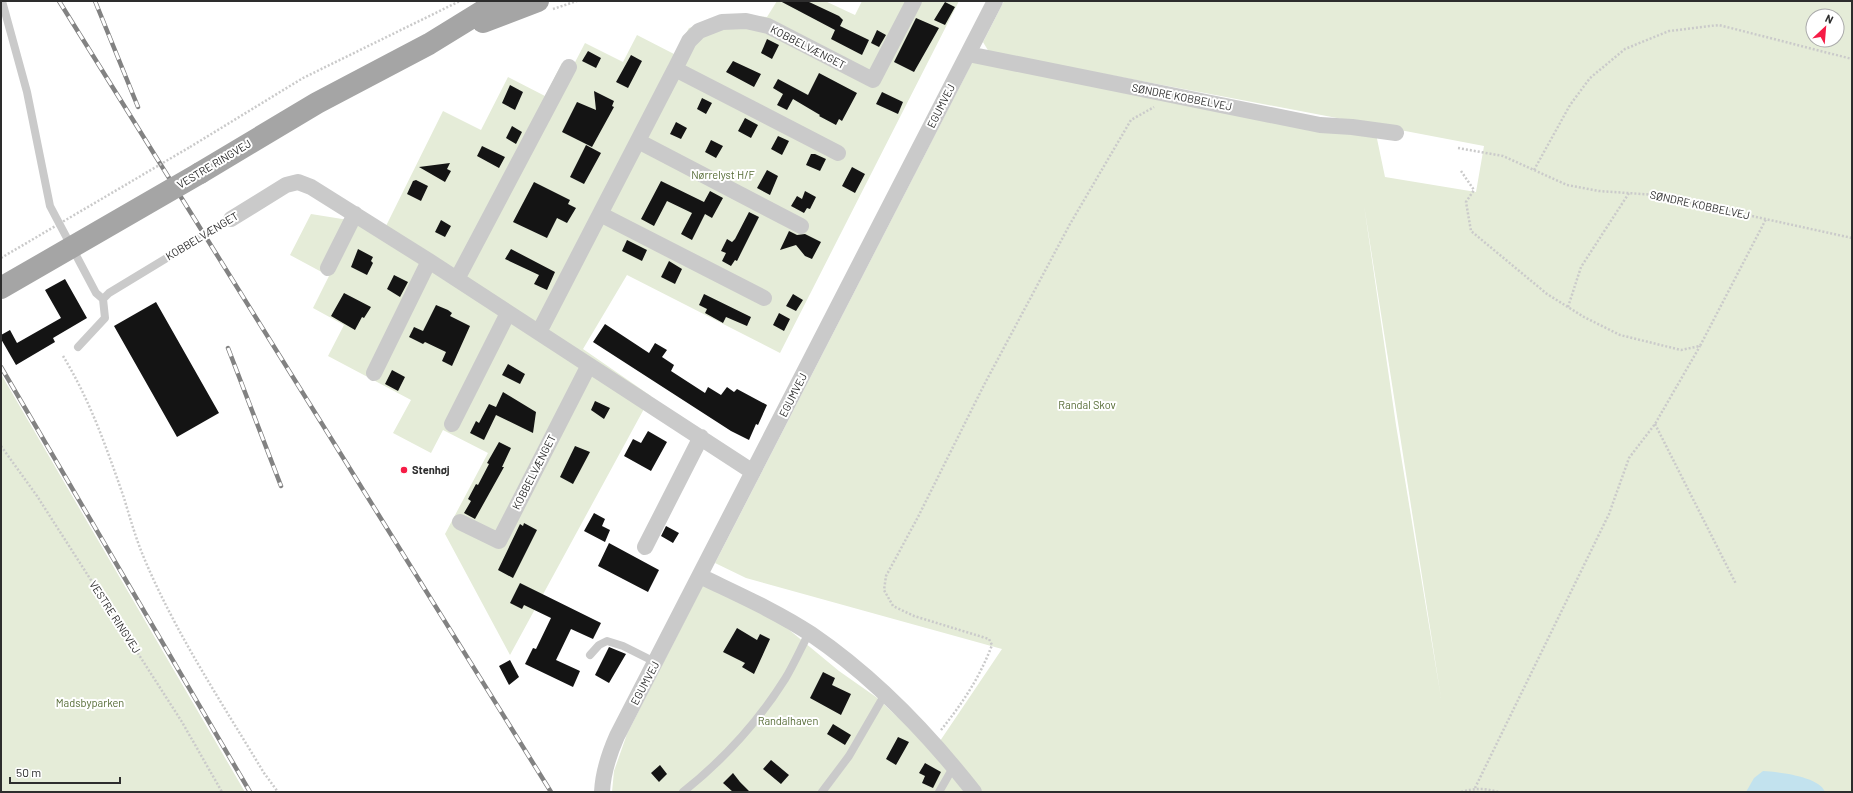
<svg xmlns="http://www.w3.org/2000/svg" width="1853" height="793" font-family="Barlow,sans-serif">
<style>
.green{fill:#e5ecd8;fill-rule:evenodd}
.water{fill:#c2e2ee}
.building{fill:#141414}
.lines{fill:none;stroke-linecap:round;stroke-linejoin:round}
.path{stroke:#cacaca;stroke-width:2.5;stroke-dasharray:2 2;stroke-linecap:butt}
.service{stroke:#cacaca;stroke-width:8}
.minor{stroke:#cacaca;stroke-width:16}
.primary{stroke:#a5a5a5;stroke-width:22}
.rail-casing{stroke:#828282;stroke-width:4.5}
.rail{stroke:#fff;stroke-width:3;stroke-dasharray:9;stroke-linecap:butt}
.path-bridge{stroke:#cacaca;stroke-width:2.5;stroke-dasharray:2 2;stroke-linecap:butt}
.primary-bridge{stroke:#a5a5a5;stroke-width:22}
.poi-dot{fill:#f61c46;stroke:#fff;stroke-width:1.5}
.labels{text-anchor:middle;stroke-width:4;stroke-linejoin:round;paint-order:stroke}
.street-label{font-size:11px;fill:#2d2d2d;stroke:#fff}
.park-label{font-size:11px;fill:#566c36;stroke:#fff}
.poi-label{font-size:11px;font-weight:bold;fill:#2d2d2d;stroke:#fff;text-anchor:start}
</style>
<rect width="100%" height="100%" fill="#fff"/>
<path class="green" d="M777,1H825L855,15L862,1H959L780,353L627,275L583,349L651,396L510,655L445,534L488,453L443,430L431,453L393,433L411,400L328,356L344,325L313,308L329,276L290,255L311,214L386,226L443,111L481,130L508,77L545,96L562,63L572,68L585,43L623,62L637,35L674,54L689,28L738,14L767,17Z
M1004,1H1852V792H977L940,741L1002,649L746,578L715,563L973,61L1376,134L1385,177L1476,192L1484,146L989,52L983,42ZM1813,16H1837V40H1813ZM1364,205L1441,698L1396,425Z
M1,374L245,792H1Z
M703,585L770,614L839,671L876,697L915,733L948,769L964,792H612L614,771L627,734Z"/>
<path class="water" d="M1763,771C1778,772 1819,776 1825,792H1746L1754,778Z"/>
<path class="building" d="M780,1H807L839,16L843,20L840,26L869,40L862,55L831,39L835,30Z
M945,2L955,7L945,25L934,20Z
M916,18L939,28L914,72L894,62Z
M877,30L886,35L879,47L871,43Z
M767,39L779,45L772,59L761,53Z
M588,51L601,58L596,68L582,61Z
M631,55L642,61L628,88L616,82Z
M733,61L761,74L754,87L726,72Z
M819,73L857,93L842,121L839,119L836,125L819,116L820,115L793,99L787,110L777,105L783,94L773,88L778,79L808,95Z
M510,85L523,92L515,110L502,103Z
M594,91L614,101L612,106L614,107L592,147L562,132L577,102L596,110Z
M882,92L903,102L898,114L876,104Z
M702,98L712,103L706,114L697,109Z
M745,118L758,125L751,138L738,131Z
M676,122L687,128L681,139L670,134Z
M512,126L522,132L516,144L506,138Z
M778,136L789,141L782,155L771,149Z
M711,140L723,146L716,158L705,152Z
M586,145L601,153L584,184L570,177Z
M482,146L505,157L499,168L477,156Z
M811,154H815L826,159L820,171L806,165Z
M450,163L447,169L451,171L445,182L419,167Z
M852,167L865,174L855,193L842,186Z
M767,170L778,176L770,195L757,188Z
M416,180L428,186L421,201L407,194L413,181Z
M661,181L704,202L710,191L723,198L712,218L705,214L692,240L681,234L692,213L667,201L654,226L641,219Z
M534,182L570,200L568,204L576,208L567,223L557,218L547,238L513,222Z
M805,191L816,197L810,209L807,208L804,213L791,206L797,196L802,199Z
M749,212L759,217L737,261L735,260L731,266L722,261L726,253L721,251L727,239L732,242L735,239Z
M441,220L451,226L445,237L435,232Z
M789,231L797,235L805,234L821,242L812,259L805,256L796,245L780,250Z
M627,240L647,250L642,261L622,251Z
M358,249L373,257L371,261L373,263L367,275L351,267Z
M511,249L555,272L547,290L534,284L539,275L505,259Z
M669,261L682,269L675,284L661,277Z
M394,275L408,282L400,297L387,289Z
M65,279L87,318L53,338L55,342L16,365L1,339V335L10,330L17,343L61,318L45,290Z
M344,293L371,307L364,318L362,317L355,330L331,316Z
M704,294L751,317L747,326L726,317L723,323L705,313L707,309L699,305Z
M793,294L803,300L796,311L786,306Z
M156,302L219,413L177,437L114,326Z
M436,305L448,310L452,313L450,316L470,326L452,366L442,361L446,352L425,342L423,344L409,337L414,327L423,331Z
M779,313L790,319L784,331L773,325Z
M605,324L649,353L655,343L667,350L662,357L674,365L671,371L705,393L708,387L721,395L727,387L734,392L737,389L767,405L758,425L756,424L749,440L731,431L593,342Z
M508,364L525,374L520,384L502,375Z
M392,370L405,377L398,391L385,384Z
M503,392L536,412L533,433L496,415L484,440L470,433L476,421L479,423L489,404L496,407Z
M595,401L610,408L604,419L591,410Z
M648,431L667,442L651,471L624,456L633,439L641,443Z
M499,442L511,448L502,467H504L475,519L464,513L471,501L468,499L476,484L478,485L489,464L487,463Z
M575,446L590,452L573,484L560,477Z
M594,513L605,519L602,526L610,530L605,542L584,531Z
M524,523L537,530L513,578L498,570L520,524L523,526Z
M666,526L679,533L673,543L661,536Z
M609,543L659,570L648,592L598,566Z
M520,583L601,623L593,639L571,629L556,660L580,671L573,687L525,664L533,648L536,649L551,618L524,605L522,609L510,603Z
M737,628L757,640L760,634L770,639L754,674L742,667L745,663L723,652Z
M609,647L626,654L609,683L595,675Z
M510,660L519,677L509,685L499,666Z
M823,672L835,678L832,685L851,694L841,715L810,698Z
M833,724L851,735L845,745L827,734Z
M898,737L909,742L896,765L886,759Z
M771,760L789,775L781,784L763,769Z
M925,763L941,772L933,788L922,783L925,776L919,773Z
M660,765L667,774L659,782L651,773Z
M733,773L740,782L750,792H733L723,783Z"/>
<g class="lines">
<path class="path" d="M553,9L577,1
M190,147L303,78L460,1
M1458,148L1503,156L1567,185L1599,191L1656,195L1852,238
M1534,170L1570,105L1590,78L1625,49L1669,31L1719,25L1852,59
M1461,171L1474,190L1466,202L1471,231L1547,294L1584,317L1620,335L1681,350L1700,346L1766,219
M1568,307L1581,267L1629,193
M63,356C90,400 107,449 124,498C130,518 136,539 144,558C176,634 222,703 264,773L278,792
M1655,424L1736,584
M1,446L37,496L182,722L222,792
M941,730C962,704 980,677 992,645L989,639L914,616L893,606L884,590L886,576L918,517L984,385L1070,224L1131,120L1154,107
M1475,788L1609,514L1629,458L1655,424L1700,346
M1461,792C1475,788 1484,788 1498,792"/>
<path class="service" d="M2,1L27,92L50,206L96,293L103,299
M78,347L105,318L103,299L109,293L231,219
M590,655L599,645L607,641L623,646L655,662
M683,792C722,761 758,722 785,679C794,664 801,648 809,633
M822,792L849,756L885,694
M939,792L954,766"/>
<path class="minor" d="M968,54L1320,125L1352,127L1396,133
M675,69L689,41L699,31L722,22L746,21L768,26L873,80L914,1
M638,141L801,226
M600,214L764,298
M231,219L286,185L298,182L311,187L429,261L753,472
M328,268L355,214
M457,279L569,67
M539,332L675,69L838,153
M374,373L429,261
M452,424L508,313
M460,522L499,541L589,365
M645,547L701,437
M700,576C737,594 776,611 811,634C874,677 927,732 974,792
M602,792C603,772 609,754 617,736L995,1"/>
<path class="primary" d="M483,22L538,1
M200,173L317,103L429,44L499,1"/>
<g class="rail-casing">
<path id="rail" d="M59,1L551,792
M95,1L138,107
M228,348L281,486
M1,367L250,792"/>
</g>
<use href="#rail" class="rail"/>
<path class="path-bridge" d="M1,258L190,147"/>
<path class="primary-bridge" d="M1,288L200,173"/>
</g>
<circle class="poi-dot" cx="404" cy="470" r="4"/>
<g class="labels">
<g class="street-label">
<text transform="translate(808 47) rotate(27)" y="4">KOBBELVÆNGET</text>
<text transform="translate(1182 97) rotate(11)" y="4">SØNDRE KOBBELVEJ</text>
<text transform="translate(941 106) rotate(-63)" y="4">EGUMVEJ</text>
<text transform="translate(214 164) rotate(-31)" y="4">VESTRE RINGVEJ</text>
<text transform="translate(1700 205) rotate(12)" y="4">SØNDRE KOBBELVEJ</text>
<text transform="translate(202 236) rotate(-31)" y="4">KOBBELVÆNGET</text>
<text transform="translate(793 395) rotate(-63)" y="4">EGUMVEJ</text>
<text transform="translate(534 472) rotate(-63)" y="4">KOBBELVÆNGET</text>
<text transform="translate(115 617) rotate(57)" y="4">VESTRE RINGVEJ</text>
<text transform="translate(645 683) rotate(-62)" y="4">EGUMVEJ</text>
</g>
<g class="park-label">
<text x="723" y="179">Nørrelyst H/F</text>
<text x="1087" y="409">Randal Skov</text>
<text x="90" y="707">Madsbyparken</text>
<text x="788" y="725">Randalhaven</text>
</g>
<g class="poi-label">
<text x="412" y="474">Stenhøj</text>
</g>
</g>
<rect width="1853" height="793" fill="none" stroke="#2d2d2d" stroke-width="4"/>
<g transform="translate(1825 28) rotate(26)"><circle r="19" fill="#ffffff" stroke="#ababab"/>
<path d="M0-3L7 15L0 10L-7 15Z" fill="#f61c46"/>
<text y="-6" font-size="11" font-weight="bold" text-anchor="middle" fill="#2d2d2d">N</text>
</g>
<path d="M10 777v6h110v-6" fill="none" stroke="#2d2d2d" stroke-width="2"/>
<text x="16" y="777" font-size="12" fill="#2d2d2d" stroke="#ffffff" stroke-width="3" paint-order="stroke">50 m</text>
</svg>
